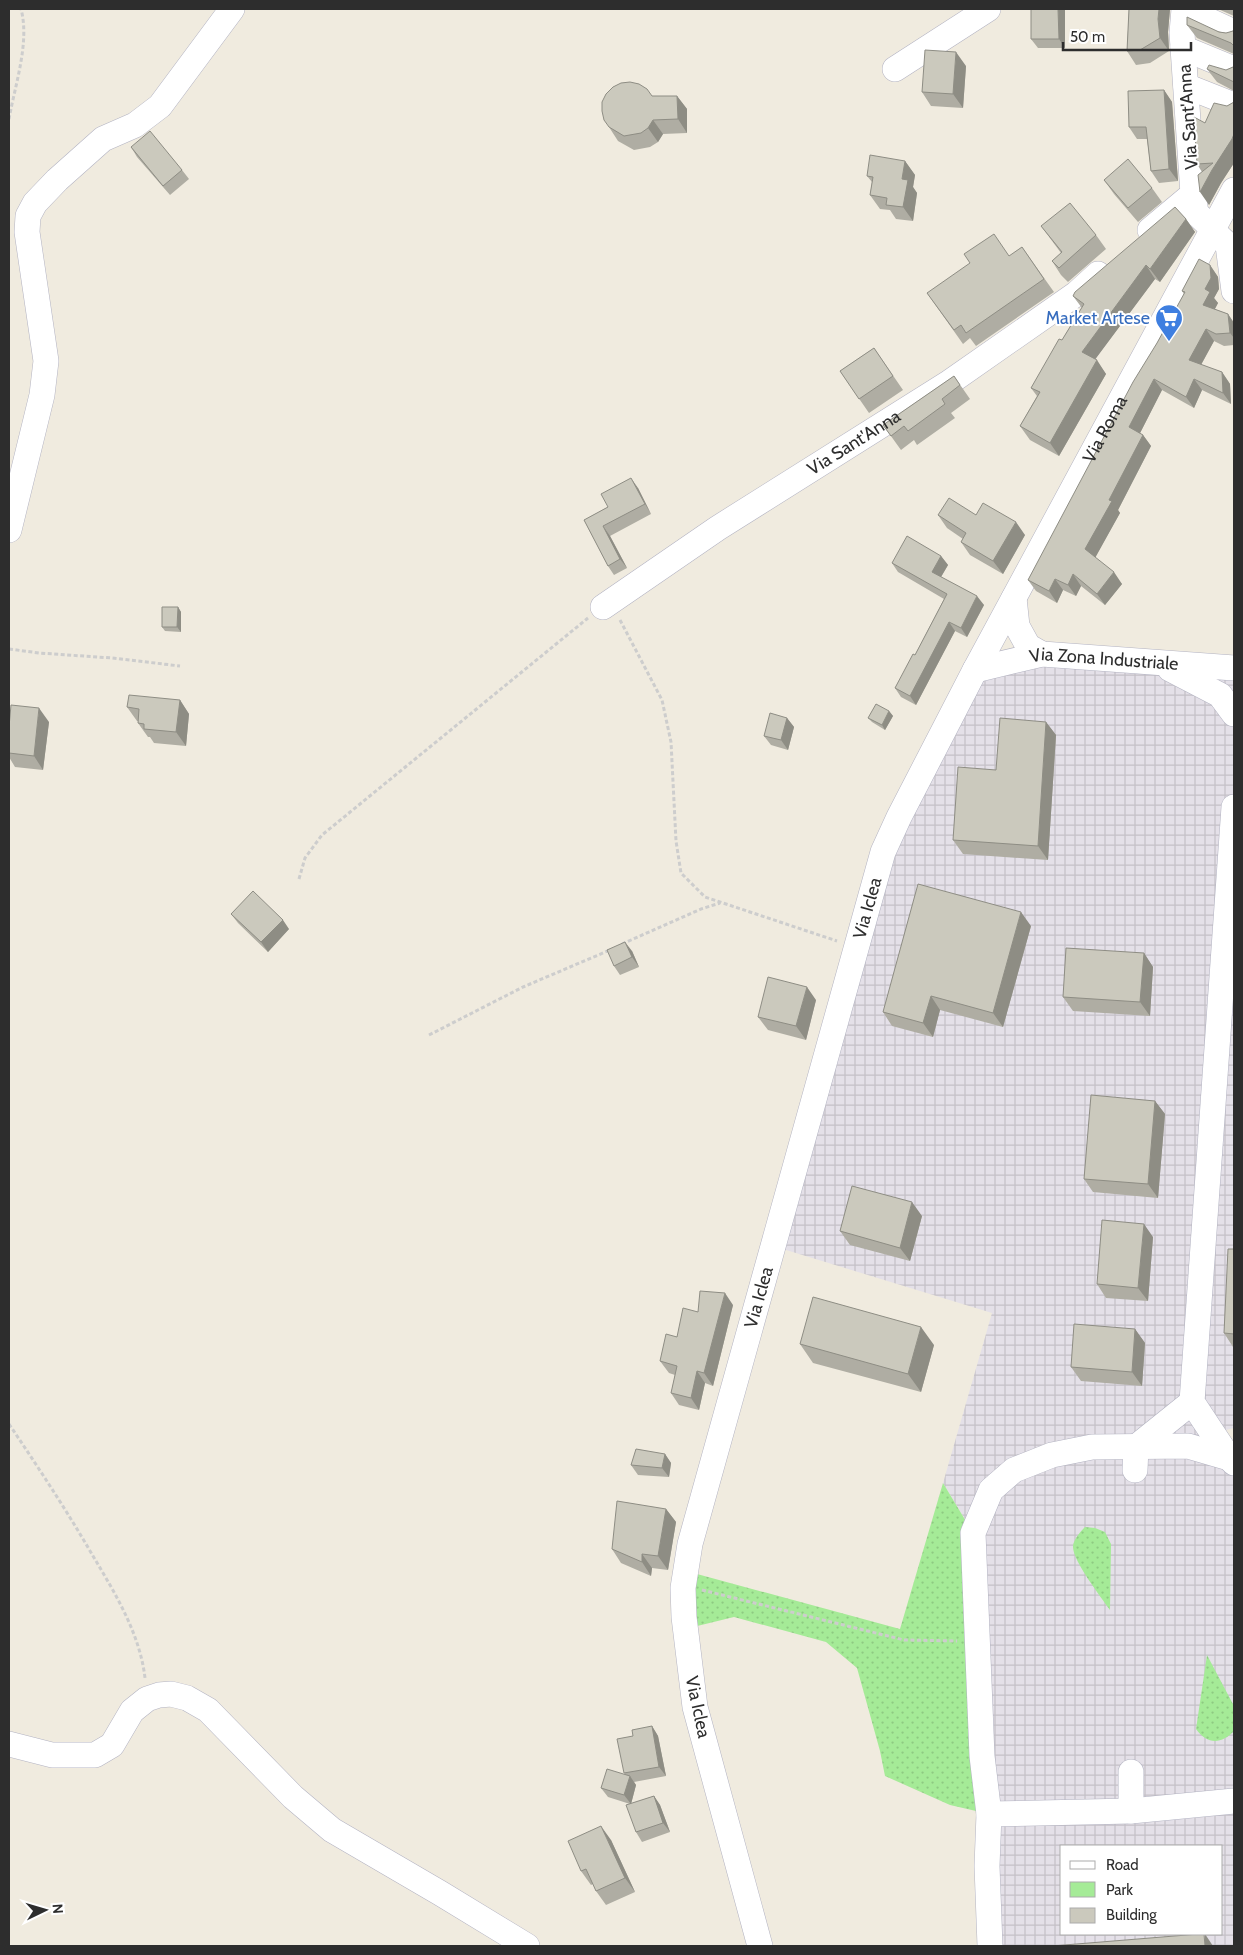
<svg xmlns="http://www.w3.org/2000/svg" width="1243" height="1955" font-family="Cabin,sans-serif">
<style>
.industrial{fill:url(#industrial-grid);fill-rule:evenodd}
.green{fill:url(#green-dots)}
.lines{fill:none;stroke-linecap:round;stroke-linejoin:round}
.minor-casing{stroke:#b3b3c2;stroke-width:26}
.path{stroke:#cdcdcd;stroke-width:3;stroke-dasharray:4 2.5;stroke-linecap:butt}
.minor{stroke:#fff;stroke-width:25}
.wall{fill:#afada3}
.shaded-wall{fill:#8e8d84}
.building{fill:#cbc9bd;stroke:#8e8d84}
.labels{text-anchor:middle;stroke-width:4;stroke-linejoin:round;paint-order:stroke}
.street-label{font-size:18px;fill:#2d2d2d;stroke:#fff}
.shop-label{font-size:18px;fill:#366cbe;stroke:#fff;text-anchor:end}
</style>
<defs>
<pattern id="industrial-grid" width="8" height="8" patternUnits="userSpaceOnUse" patternTransform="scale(1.25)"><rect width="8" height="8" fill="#e4e0e8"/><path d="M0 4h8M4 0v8" fill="none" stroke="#c4c0c7"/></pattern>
<pattern id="green-dots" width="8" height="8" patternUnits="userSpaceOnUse" patternTransform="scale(1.25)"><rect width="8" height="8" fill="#a5eb97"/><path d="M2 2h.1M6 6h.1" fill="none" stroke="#8eca82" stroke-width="1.8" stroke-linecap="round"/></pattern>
</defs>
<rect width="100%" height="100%" fill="#f0ebdf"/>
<path class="industrial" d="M1042,654L1234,668V1428L1226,1430L1234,1463V1946H990L973,1533L943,1483L992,1313L773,1246L883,852L975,670ZM1062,1846H1222V1934H1062Z"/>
<path class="green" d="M943,1483L973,1533L989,1814L950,1805L885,1776L880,1751L857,1668L826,1642L734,1617L685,1629L686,1571L900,1629Z
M1085,1527L1095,1528L1105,1532L1111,1544L1110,1610C1101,1597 1073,1561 1073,1547C1073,1540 1080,1532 1085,1527Z
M1207,1655L1234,1706V1731C1222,1744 1207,1745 1196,1729Z"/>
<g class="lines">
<g class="minor-casing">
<g id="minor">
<path d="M1183,48L1234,69"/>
<path d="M895,69L988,9"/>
<path d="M1186,86L1234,105"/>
<path d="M1213,229L1196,213L1193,194L1182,33L1184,9L1234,32"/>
<path d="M1150,230L1193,194"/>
<path d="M1212,230L1228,245L1234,291"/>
<path d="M9,530L42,395L46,361L27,232L28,216L35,203L57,180L103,139L135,125L160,106L232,9"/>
<path d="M1014,598L1017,626L1028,646L1042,654"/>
<path id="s1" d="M603,607L718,528L950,382L1076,294L1098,274"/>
<path d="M1170,669L1220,695L1234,714"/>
<path id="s2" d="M975,670L1042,654L1234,668"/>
<path d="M1229,1458L1192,1402L1234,807"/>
<path d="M1135,1470L1136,1447L1192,1402"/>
<path d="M9,1744L52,1755H95L112,1745L132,1711L147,1699L159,1695L171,1694L187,1698L208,1710L293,1797L332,1830L440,1893L527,1946"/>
<path d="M1131,1772V1811"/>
<path d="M989,1814L1131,1811L1234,1801"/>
<path id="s3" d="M760,1946L695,1707L684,1617L683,1588L690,1544L883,852L899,817L975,670L1234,190"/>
<path d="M990,1946L987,1866L989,1814L982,1756L973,1533L991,1490L1014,1470L1052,1455L1092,1447L1188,1446L1229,1458L1234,1463"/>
</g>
</g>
<path class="path" d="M9,119C15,85 30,42 21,9
M620,620L662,700L671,742L676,841L681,873L705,897L837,941
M9,649L39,653L112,658L180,666
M299,879L305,858L322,835L588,618
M622,944L701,909L720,903
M429,1035L523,987L610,950
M9,1424C38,1467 67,1511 93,1556C115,1593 140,1634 145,1678
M702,1590L904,1640L957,1641"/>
<use href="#minor" class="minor"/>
</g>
<path class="wall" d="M1065,9V48H1038L1031,39Z
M1129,9H1170L1168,32L1169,51L1150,63L1136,65L1127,51Z
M1218,9H1234V16Z
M1187,25L1226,33L1233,31L1234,29V54L1197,38Z
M966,66L963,108L931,106L922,92Z
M1234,66V91L1217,82L1207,69L1226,70L1233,67Z
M1164,90L1172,102L1178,181L1159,183L1151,171L1147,139H1137L1129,127Z
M652,96H677L687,109V133L663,134L658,142L650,147L634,150L618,141L609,127Z
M1234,102V163L1221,183L1209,205L1202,172L1197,164L1205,123L1227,106Z
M131,147L182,170L189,179L170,195L137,157Z
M905,161L915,175L913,187L917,193L913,221L896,219L890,210L880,209L870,195L872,182L867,176Z
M1104,180L1152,188L1162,202L1138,222L1114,194Z
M1186,219L1195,232L1160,282L1155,279L1095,359L1106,374L1059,456L1030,440L1020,426L1037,396L1031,388L1062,340L1082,308L1073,296Z
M1041,226L1096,235L1106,249L1068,282L1061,275L1052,261L1061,253Z
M1022,247L1054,292L976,346L970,338L963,344L927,293L1010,256Z
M1210,265L1218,277L1219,289L1214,298L1218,303L1215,309L1228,314L1234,323V345L1224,346L1214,341L1201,365L1222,372L1230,384L1231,404L1202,390L1194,408L1162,390L1140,433L1143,435L1151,446L1118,510L1120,513L1095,557L1122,584L1105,605L1081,586L1076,596L1063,590L1057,603L1036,591L1028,580L1184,294L1182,291Z
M874,348L903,390L869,413L840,371Z
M954,376L970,399L951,413L955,418L917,445L914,440L901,450L883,425Z
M638,488L651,514L610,536L627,568L614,575L608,566L584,520L608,507Z
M938,515H976L1025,535L1003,574L970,555L961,542L963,539L947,528Z
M941,556L948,565L941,577L984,605L967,637L955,631L916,705L901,697L895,688L915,655L944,599L898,572L892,563Z
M178,607L181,612V632L165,631L162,627Z
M180,700L189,714L186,746L154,743L150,737H148L138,723V721H137L127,707Z
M889,711L893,716L885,730L872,722L868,718Z
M787,718L794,727L788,750L771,745L764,736Z
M49,722L43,770L15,767L9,757V727Z
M1046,722L1056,735L1048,860L963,854L953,840L996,770Z
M231,914L289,929L268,952L238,923Z
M1031,926L1003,1027L940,1010L933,1037L892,1026L883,1012Z
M632,951L639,967L620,975L614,966Z
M1144,953L1153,967L1150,1016L1073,1011L1063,997Z
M816,1000L806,1040L768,1030L758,1017Z
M1155,1101L1165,1114L1158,1198L1093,1192L1084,1179Z
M922,1216L910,1261L850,1245L840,1231Z
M1153,1237L1148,1301L1106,1298L1097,1284Z
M1234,1249V1347H1233L1224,1333Z
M733,1305L713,1386L705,1383L699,1410L679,1405L671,1393L675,1375L669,1373L660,1361L677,1337L698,1312Z
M1135,1329L1145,1343L1142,1386L1081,1381L1071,1367Z
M800,1344L934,1345L921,1392L813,1363Z
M665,1454L671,1463L669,1477L638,1475L631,1465Z
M666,1509L676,1522L668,1570L652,1568L651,1576L621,1563L612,1549Z
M652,1726L658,1736L666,1776L634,1782L636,1785L631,1804L654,1796L660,1805L670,1832L642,1842L636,1832L630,1804L608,1797L601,1788L625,1774L624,1773L633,1736Z
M611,1840L635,1892L606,1905L596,1891L593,1884L591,1885L581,1871Z"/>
<path class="shaded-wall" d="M1058,9H1065V48L1059,39Z
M1159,9H1170L1168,32L1169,51L1160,38L1158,19Z
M956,52L966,66L963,108L953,94Z
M1164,90L1172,102L1178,181L1169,169Z
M677,96L687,109V133L678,119Z
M653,120L663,134L658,142L648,128Z
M1234,134V163L1221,183L1209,205L1200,192L1212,170Z
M905,161L915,175L913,187L917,193L913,221L903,207L902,179Z
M1186,219L1195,232L1160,282L1150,269Z
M1146,265L1155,279L1091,365L1082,352Z
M1210,265L1218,277L1219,289L1214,298L1218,303L1211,316L1203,305L1205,289Z
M1228,314L1234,323V338L1230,333Z
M1206,329L1214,341L1197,372L1189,360Z
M1097,360L1106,374L1059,456L1050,443Z
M1222,372L1230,384L1231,404L1223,393Z
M1154,379L1162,390L1137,439L1129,427Z
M1194,379L1202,390L1194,408L1186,397Z
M1143,435L1151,446L1118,510L1120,513L1094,560L1085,549L1109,500Z
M631,478L638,488L651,514L645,504Z
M1016,522L1025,535L1003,574L993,561Z
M603,526L610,536L627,568L620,559Z
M941,556L948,565L938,582L932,572Z
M1114,572L1122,584L1105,605L1097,594Z
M1073,574L1081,586L1076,596L1068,585Z
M1055,579L1063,590L1057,603L1049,591Z
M977,596L984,605L967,637L961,628Z
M178,607L181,612V632L177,627Z
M949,622L955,631L916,705L910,696Z
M180,700L189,714L186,746L176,732Z
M39,708L49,722L43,770L34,756Z
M889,711L893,716L885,730L882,725Z
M787,718L794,727L788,750L781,740Z
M1046,722L1056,735L1048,860L1038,846Z
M1021,912L1031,926L1003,1027L993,1013Z
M283,920L289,929L268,952L261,942Z
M625,942L632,951L639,967L632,957Z
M1144,953L1153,967L1150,1016L1140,1002Z
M807,987L816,1000L806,1040L796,1026Z
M931,996L940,1010L933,1037L923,1023Z
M1155,1101L1165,1114L1158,1198L1148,1184Z
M912,1202L922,1216L910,1261L900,1248Z
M1144,1224L1153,1237L1148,1301L1138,1288Z
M725,1293L733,1305L713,1386L704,1373Z
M921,1327L934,1345L921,1392L908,1374Z
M1135,1329L1145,1343L1142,1386L1132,1372Z
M697,1371L705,1383L699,1410L691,1398Z
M665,1454L671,1463L669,1477L662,1468Z
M666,1509L676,1522L668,1570L658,1556Z
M642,1554L652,1568L651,1576L642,1562Z
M652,1726L658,1736L666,1776L659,1767Z
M630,1776L636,1785L631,1804L624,1795Z
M654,1796L660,1805L670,1832L663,1823Z
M601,1826L611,1840L635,1892L625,1878Z
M1205,1934L1213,1946H1205Z"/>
<path class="building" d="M1031,9H1058L1059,39H1031Z
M1129,9H1159L1158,19L1160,38L1140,50L1127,51Z
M1187,17L1219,32L1226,33L1233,31L1234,29V46L1231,43L1187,25Z
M925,50L956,52L953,94L922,92Z
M1209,65L1226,70L1233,67L1234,66V82L1207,69Z
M630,82L639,84L647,89L652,96H677L678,119L653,120L648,128L641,133L624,136L609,127L604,120L602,111V102L606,94L613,87L621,83Z
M1164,90L1169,169L1151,171L1146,127H1129L1128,91Z
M1234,102V134L1232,139L1212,170L1200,192L1198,175L1213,163L1197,164L1194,117L1205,123L1214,103L1227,106Z
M150,131L182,170L163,186L131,147Z
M870,155L905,161L902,179L908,180L903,207L886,205L887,198L870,195L873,177L867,176Z
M1128,159L1152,188L1128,208L1104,180Z
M1070,203L1096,235L1059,268L1052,261L1062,252L1041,226Z
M1175,207L1186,219L1150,269L1146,265L1082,352L1097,360L1050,443L1020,426L1040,392L1031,388L1059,339L1062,340L1084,304L1073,296L1075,292Z
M994,234L1009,256L1022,247L1044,279L966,333L961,325L954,330L927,293L970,263L964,254Z
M1199,259L1210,265L1211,278L1205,289L1210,292L1203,305L1228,314L1230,333L1216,334L1206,329L1189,360L1222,372L1223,393L1194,379L1186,397L1154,379L1129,427L1143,435L1109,500L1112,501L1085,549L1114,572L1097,594L1073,574L1068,585L1055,579L1049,591L1028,580L1133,382L1157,343L1185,292L1182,291Z
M874,348L893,376L859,399L840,371Z
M954,376L960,385L942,399L945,404L908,431L904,426L891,436L883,425Z
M631,478L645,504L603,526L620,559L608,566L584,520L608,507L601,494Z
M949,498L976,515L983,503L1016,522L993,561L961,542L966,533L938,515Z
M907,536L941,556L932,572L977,596L961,628L949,622L910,696L895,688L913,654L915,655L947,594L892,563Z
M162,607H178L177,627H162Z
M129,695L180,700L176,732L144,729V724L138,723L139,709L127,707Z
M876,704L889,711L882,725L868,718Z
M11,705L39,708L34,756L9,753V727Z
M770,713L787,718L781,740L764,736Z
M1000,718L1046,722L1038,846L953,840L958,767L996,770Z
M918,884L1021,912L993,1013L931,996L923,1023L883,1012Z
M253,891L283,920L261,942L231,914Z
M625,942L632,957L614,966L607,950Z
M1066,948L1144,953L1140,1002L1063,997Z
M768,977L807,987L796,1026L758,1017Z
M1091,1095L1155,1101L1148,1184L1084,1179Z
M852,1186L912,1202L900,1248L840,1231Z
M1102,1220L1144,1224L1138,1288L1097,1284Z
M1228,1249H1234V1334L1224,1333Z
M700,1291L725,1293L704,1373L697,1371L691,1398L671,1393L677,1366L660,1361L666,1334L677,1337L683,1308L698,1312Z
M813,1297L921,1327L908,1374L800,1344Z
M1074,1324L1135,1329L1132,1372L1071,1367Z
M636,1449L665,1454L662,1468L631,1465Z
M617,1501L666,1509L658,1556L642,1554V1562L612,1549Z
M652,1726L659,1767L624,1773L617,1739L633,1736L632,1730Z
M607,1769L630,1776L624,1795L601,1788Z
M654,1796L663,1823L636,1832L626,1805Z
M601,1826L625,1878L596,1891L586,1869L581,1871L568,1841Z
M1199,1934H1204L1205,1946H1052Z"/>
<defs>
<g id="supermarket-pin" transform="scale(1.4375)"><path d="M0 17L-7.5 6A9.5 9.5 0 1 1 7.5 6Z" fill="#3f7fe0" stroke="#fff"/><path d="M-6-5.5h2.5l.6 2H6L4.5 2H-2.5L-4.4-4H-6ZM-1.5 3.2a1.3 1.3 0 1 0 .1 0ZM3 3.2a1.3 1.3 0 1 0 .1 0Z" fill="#fff"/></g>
</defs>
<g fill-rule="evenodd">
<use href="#supermarket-pin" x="1169" y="318"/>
</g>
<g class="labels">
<g class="street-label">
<text transform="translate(1188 117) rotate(-94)" y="6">Via Sant'Anna</text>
<text dy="6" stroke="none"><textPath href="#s3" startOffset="1608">Via Roma</textPath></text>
<text dy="6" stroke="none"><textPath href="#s1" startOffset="300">Via Sant'Anna</textPath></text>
<text dy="6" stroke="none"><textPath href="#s2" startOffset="131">Via Zona Industriale</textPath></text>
<text dy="6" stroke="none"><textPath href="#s3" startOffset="1072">Via Iclea</textPath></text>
<text dy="6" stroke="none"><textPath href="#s3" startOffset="668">Via Iclea</textPath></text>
<text transform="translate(698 1707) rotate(78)" y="6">Via Iclea</text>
</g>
<g class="shop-label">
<text x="1150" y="324">Market Artese</text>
</g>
</g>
<rect width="1243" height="1955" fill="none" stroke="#2d2d2d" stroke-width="20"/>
<rect x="1060" y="1845" width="162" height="90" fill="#ffffff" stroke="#ababab"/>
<rect x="1070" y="1861" width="25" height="8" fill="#ffffff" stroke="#ababab"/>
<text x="1106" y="1870" font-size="15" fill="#2d2d2d">Road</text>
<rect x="1070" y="1882" width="25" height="15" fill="#a5eb97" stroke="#ababab"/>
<text x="1106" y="1895" font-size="15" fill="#2d2d2d">Park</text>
<rect x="1070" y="1908" width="25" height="15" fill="#cbc9bd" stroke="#ababab"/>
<text x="1106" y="1920" font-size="15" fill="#2d2d2d">Building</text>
<g transform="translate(45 1910) rotate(85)" stroke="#ffffff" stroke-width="4" paint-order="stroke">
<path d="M0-4L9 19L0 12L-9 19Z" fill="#2d2d2d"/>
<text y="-8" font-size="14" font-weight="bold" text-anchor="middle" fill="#2d2d2d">N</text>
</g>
<path d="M1063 42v8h128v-8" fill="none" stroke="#2d2d2d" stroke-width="2.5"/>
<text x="1070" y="42" font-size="15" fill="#2d2d2d" stroke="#ffffff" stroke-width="4" paint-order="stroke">50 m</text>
</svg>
